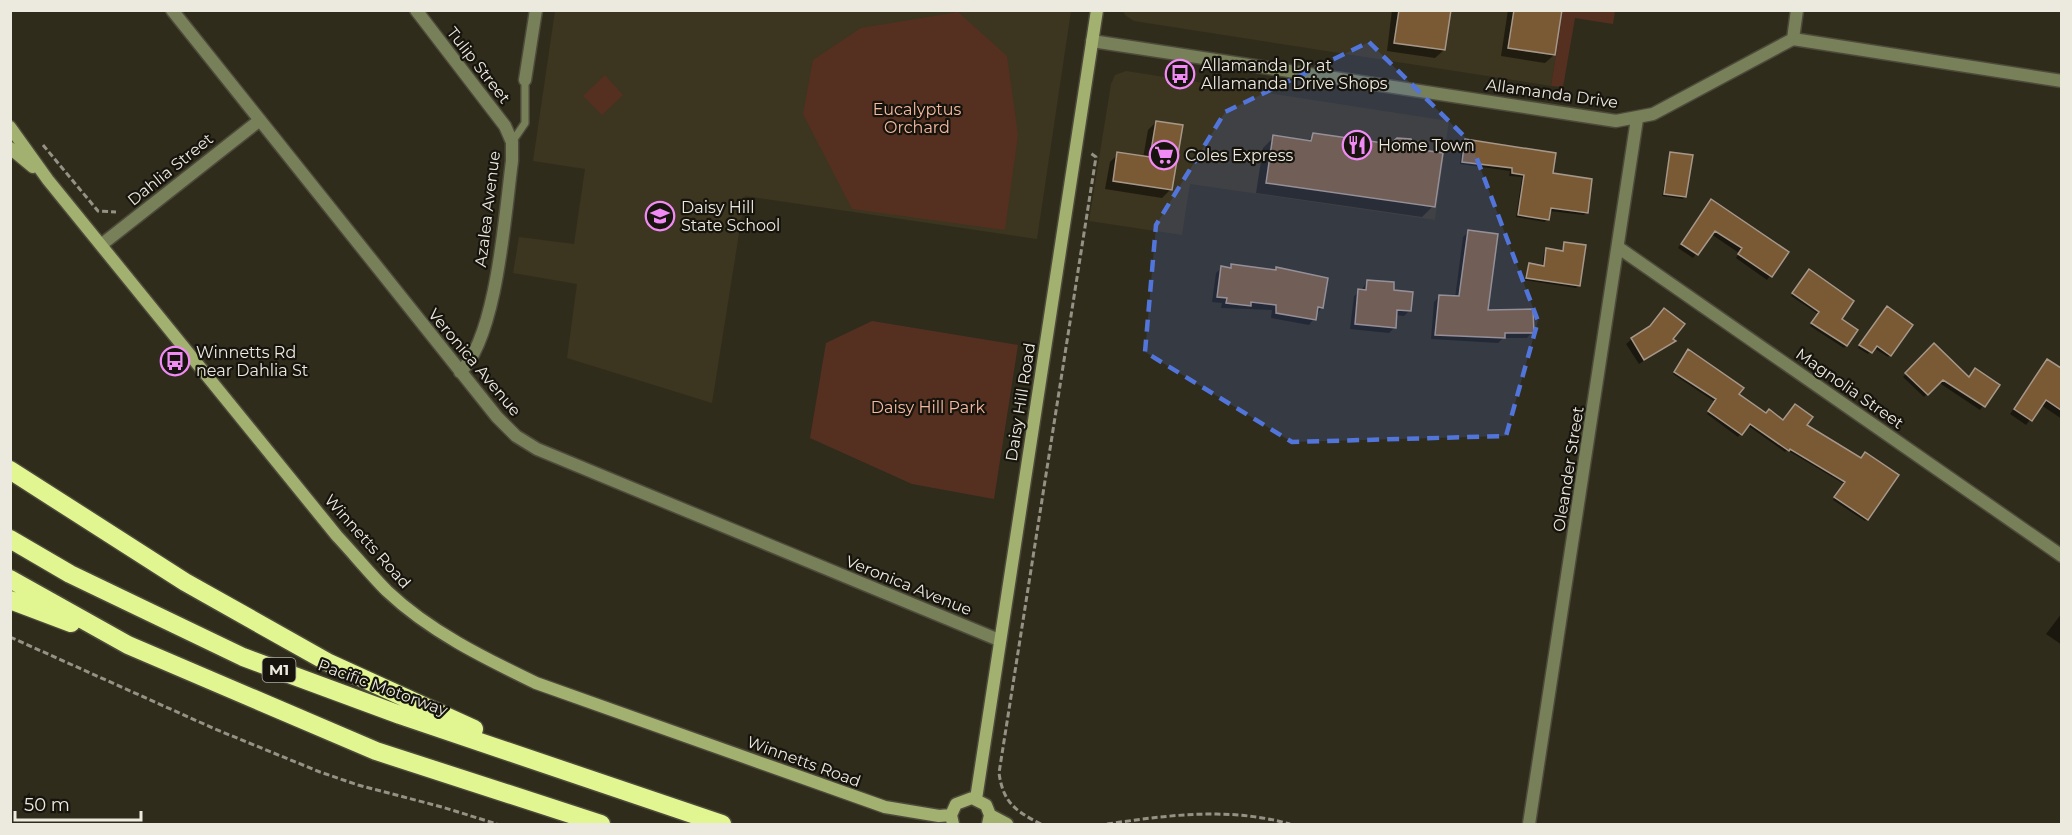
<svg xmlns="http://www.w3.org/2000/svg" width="2072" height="835" font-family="Montserrat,sans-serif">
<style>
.built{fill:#3c351f}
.green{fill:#553021}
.shadow{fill:#0007}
.building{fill:#7a5935;stroke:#a69789;stroke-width:1.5}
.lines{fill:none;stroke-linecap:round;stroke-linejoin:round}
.lane-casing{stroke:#4e4a3b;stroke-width:10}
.street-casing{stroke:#4e4a3b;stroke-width:15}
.secondary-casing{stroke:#4e4a3b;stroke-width:15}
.highway-casing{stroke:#4e4a3b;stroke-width:21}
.path{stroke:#959285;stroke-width:3;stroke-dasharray:6 3;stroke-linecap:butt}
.lane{stroke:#778059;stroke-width:7}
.street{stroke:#778059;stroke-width:12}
.secondary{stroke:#a2b070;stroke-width:12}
.highway{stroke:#e1f691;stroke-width:18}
.marked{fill:#5175da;fill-opacity:0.2;stroke:#5175da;stroke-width:4.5;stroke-dasharray:12 8;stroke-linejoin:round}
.labels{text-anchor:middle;stroke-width:4.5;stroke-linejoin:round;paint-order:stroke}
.shield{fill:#16140d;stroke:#aca9a0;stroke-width:1.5}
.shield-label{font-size:15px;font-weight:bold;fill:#ece9df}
.street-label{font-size:16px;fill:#ece9df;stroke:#16140d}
.poi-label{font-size:16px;fill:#ece9df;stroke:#16140d;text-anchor:start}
.park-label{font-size:16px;fill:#f6b9a1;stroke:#16140d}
</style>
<rect width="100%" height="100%" fill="#302c1c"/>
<path class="built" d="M555,11H1071L1037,239L745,196L712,403L567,358L577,284L513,273L519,237L574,244L585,169L533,161Z
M1123,11H1563L1551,86L1134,21L1125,15Z
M1126,71L1449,121L1435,220L1190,184L1182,235L1089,221L1111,84L1115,75Z"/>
<path class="green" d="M1563,11H1615L1613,24L1575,18L1563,87L1551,86Z
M958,12L1007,56L1018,135L1005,230L852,209L803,114L813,60L861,28Z
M605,75L623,95L602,115L583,96Z
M872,321L1018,345L994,499L912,484L810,438L826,343Z"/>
<path class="shadow" d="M1392,10H1449L1444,50L1435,58L1387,51Z
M1508,10H1560L1554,55L1545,63L1501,56Z
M1156,122L1171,189L1162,198L1105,189L1110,162L1118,154L1143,158L1148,130Z
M1313,135L1433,206L1422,217L1256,193L1263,148L1274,137L1307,142Z
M1465,141L1552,175L1587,212L1584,215L1549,211L1545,222L1516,217L1522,177L1509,176L1510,171L1460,164L1462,144Z
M1670,153L1685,197L1683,199L1662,196Z
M1707,204L1787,252L1767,280L1736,258L1739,253L1711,234L1693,258L1678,248Z
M1469,231L1486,311L1532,332L1527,338H1503L1498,343L1431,339L1434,302L1440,296L1455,298L1463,237Z
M1565,244L1579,286L1576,288L1524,280L1529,264L1542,267L1544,252L1547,250L1562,252Z
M1232,265L1274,271L1276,269L1322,307L1309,325L1271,318L1272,310L1221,308L1222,303L1212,302L1216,273L1221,268L1228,269Z
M1807,274L1840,320L1856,330L1844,348L1810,326L1818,314L1791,296Z
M1367,281L1392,292L1409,311L1404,316L1395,315L1394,328L1389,333L1350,329L1354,296L1361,291Z
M1885,310L1890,355L1888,357L1874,348L1868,354L1858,348Z
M1632,339L1671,340L1673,342L1639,364L1626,344Z
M1934,345L1968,378L1997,385L1980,410L1938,382L1924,397L1903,377Z
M1686,354L1766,415L1805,426L1861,460L1867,519L1865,521L1833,500L1844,484L1787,450L1785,452L1747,425L1738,437L1707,414L1715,402L1673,374Z
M2047,361L2062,370V419L2041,405L2026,425L2010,414Z
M2062,613V645L2046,634Z"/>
<path class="building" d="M1399,10H1451L1445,50L1394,43Z
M1514,10H1562L1555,55L1508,48Z
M1156,121L1183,125L1172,190L1113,181L1117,152L1150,157Z
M1313,133L1390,144L1397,138L1411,139L1416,149L1443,153L1435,207L1266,183L1273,135L1311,141Z
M1465,139L1556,153L1553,173L1592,179L1588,213L1551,208L1549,220L1518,215L1524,175L1512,173V168L1462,162Z
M1670,152L1693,155L1686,197L1664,194Z
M1711,199L1789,252L1772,277L1738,254L1742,248L1715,231L1698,255L1681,244Z
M1468,230L1498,234L1488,310L1533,309L1534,333H1505V338L1435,335L1439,295L1459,296Z
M1564,242L1586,245L1580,286L1526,278L1529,263L1544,266L1546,248L1563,251Z
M1231,264L1276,270V267L1328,278L1323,308L1318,307L1316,320L1276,313V305L1251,302V306L1226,303L1227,298L1217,297L1221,266L1231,268Z
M1809,269L1854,301L1842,319L1858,330L1847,346L1811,323L1819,312L1792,293Z
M1367,280L1394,282V290L1413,292L1411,311L1397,310L1396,328L1355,324L1358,289L1366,290Z
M1887,306L1913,325L1891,356L1877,346L1872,353L1859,345Z
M1664,308L1685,324L1673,339L1676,341L1644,360L1631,338L1650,326Z
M1934,343L1969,377L1975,368L2000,385L1985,407L1943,380L1928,395L1905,373Z
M1688,349L1744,388L1739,394L1766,413L1769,409L1783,420L1795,404L1813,417L1807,425L1861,458L1865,452L1899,475L1868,520L1834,497L1845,482L1790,449L1789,451L1750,424L1742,435L1708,411L1716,399L1674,372Z
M2047,359L2061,368V410L2046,400L2032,421L2014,409Z"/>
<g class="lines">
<g class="lane-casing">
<path id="lane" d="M512,142L525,123V80"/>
</g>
<g class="street-casing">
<path id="street" d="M172,10L497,417L516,436L537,449L999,640
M416,10L505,126L512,142V161C505,213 497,338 460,372
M1793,39L1797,10
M1092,41L1616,121L1653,114L1793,39L2062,81
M525,80L536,10
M101,245L260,120
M1619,248L2062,556
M1529,824L1637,119"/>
</g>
<g class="secondary-casing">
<path id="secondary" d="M10,127L48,180L337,536C354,554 370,574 387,591C429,631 484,658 536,683L885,807L939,816L951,815
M10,148L33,167
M976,799L1097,10
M990,815L1007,824
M953,824L951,815L956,804L972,798L986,805L990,815L988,824"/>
</g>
<g class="highway-casing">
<path id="highway" d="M10,470L185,582L329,663L474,729
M10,539L70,574L243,657L400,715L722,824
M10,579L128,645L376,751L601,824
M10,600L71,623"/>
</g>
<path class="path" d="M43,145L98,211L116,212
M10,637L215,729L320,772L358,785L442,807L497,824
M1041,824C1015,811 1003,802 999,773L1096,157L1089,152
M1107,824C1169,815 1229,807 1290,824"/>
<use href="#lane" class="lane"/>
<use href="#street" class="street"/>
<use href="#secondary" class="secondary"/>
<use href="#highway" class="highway"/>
</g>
<path class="marked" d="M1369,42L1471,143L1538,321L1506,436L1292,442L1145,352L1156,225L1225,112Z"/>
<defs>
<g id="bus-ring" transform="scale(1.5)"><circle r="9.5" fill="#16140d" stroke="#f18af5" stroke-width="1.5"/><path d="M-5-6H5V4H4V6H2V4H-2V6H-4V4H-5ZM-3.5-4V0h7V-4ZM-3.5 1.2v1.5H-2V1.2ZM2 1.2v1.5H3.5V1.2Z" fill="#f18af5"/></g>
<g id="restaurant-ring" transform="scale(1.5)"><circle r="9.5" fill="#16140d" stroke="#f18af5" stroke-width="1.5"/><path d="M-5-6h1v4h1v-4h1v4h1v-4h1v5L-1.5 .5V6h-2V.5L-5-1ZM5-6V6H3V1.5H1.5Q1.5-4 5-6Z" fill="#f18af5"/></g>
<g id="supermarket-ring" transform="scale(1.5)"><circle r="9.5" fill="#16140d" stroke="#f18af5" stroke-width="1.5"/><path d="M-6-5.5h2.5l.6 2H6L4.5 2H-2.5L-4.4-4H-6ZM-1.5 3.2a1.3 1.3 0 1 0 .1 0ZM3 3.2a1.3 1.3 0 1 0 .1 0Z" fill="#f18af5"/></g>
<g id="school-ring" transform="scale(1.5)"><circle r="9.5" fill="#16140d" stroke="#f18af5" stroke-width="1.5"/><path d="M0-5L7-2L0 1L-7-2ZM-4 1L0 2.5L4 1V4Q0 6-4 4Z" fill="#f18af5"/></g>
</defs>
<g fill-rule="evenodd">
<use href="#bus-ring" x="1180" y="74"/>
<use href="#restaurant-ring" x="1357" y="145"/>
<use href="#supermarket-ring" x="1164" y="155"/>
<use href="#school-ring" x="660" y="216"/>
<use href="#bus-ring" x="175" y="361"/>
</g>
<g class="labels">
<rect class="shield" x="262.5" y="658" width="33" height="24" rx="4.5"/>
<g class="shield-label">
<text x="279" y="675">M1</text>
</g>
<g class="street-label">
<text transform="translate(479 65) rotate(52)" y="6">Tulip Street</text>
<text transform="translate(1552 93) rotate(8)" y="6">Allamanda Drive</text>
<text transform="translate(170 169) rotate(-39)" y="6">Dahlia Street</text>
<text transform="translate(487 209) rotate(-83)" y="6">Azalea Avenue</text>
<text transform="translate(475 362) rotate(50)" y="6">Veronica Avenue</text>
<text transform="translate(1850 388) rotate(35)" y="6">Magnolia Street</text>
<text transform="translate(1020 402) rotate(-81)" y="6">Daisy Hill Road</text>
<text transform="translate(1568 469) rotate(-81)" y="6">Oleander Street</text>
<text transform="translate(368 541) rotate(48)" y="6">Winnetts Road</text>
<text transform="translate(909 585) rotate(22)" y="6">Veronica Avenue</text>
<text transform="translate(383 687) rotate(20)" y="6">Pacific Motorway</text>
<text transform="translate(804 761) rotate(20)" y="6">Winnetts Road</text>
</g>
<g class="poi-label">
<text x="1201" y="71">Allamanda Dr at<tspan x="1201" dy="18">Allamanda Drive Shops</tspan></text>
<text x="1378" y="151">Home Town</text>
<text x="1185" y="161">Coles Express</text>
<text x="681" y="213">Daisy Hill<tspan x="681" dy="18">State School</tspan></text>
<text x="196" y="358">Winnetts Rd<tspan x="196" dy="18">near Dahlia St</tspan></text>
</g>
<g class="park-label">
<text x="917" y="115">Eucalyptus<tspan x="917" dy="18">Orchard</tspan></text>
<text x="928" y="413">Daisy Hill Park</text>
</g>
</g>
<rect width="2072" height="835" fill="none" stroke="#ece9df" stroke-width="24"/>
<path d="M15 811v9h126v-9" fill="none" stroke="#ece9df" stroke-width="3"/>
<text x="24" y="811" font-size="18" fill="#ece9df" stroke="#16140d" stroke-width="4.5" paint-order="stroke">50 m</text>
</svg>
